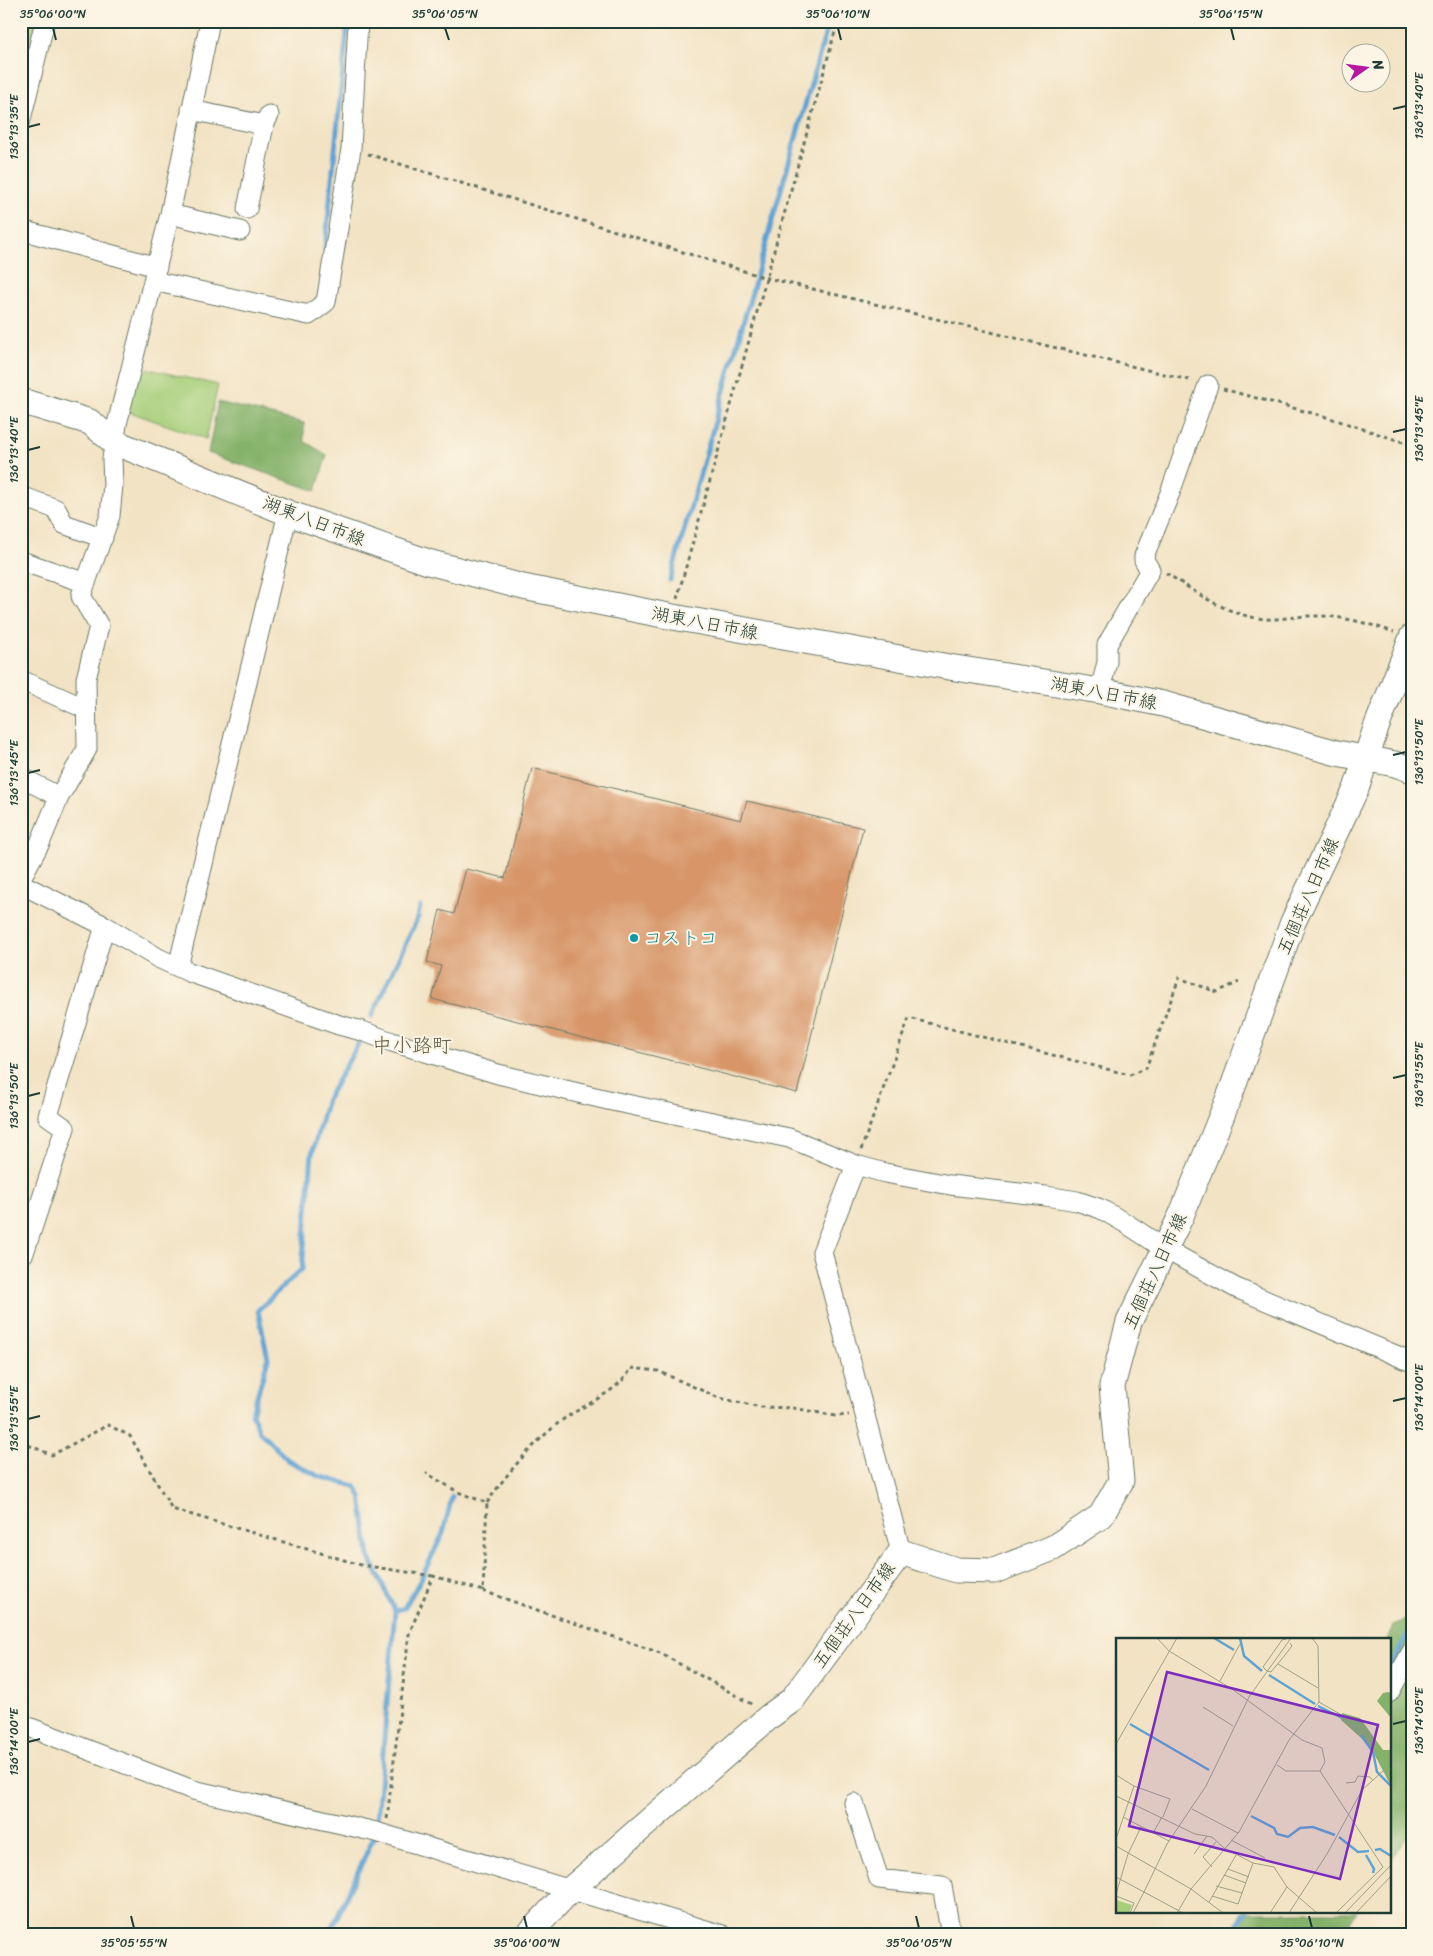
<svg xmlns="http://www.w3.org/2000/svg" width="1433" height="1956" font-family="Sriracha,'Klee One',sans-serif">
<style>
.green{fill:#a7cf7b;stroke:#638658}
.forest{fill:#85b26b;stroke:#527850}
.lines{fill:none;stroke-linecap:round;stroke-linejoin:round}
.stream{stroke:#5fa3d4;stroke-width:5}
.building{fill:#d79567}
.minor-casing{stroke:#697766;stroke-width:21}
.major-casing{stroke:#697766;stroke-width:27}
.path{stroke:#697766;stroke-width:3;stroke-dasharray:4 4;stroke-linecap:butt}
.minor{stroke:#fff;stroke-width:19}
.major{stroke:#fff;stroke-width:25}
.ticks{fill:none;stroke:#1f3d34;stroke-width:2}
.culture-dot{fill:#0f9aa8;stroke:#fcf5e5;stroke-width:2}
.labels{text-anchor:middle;stroke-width:4;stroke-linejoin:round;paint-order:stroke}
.street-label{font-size:18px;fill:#1f3d34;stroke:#fcf5e5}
.culture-label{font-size:18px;fill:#0d838f;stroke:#fcf5e5;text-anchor:start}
.quarter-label{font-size:20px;fill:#5f5c46;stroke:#fcf5e5}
.inset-river{fill:none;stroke:#5fa3d4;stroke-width:2.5}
.inset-road{fill:none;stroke:#9ea18a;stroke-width:1}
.view{fill:#7b2cbf;fill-opacity:0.15;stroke:#7b2cbf;stroke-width:2.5}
.inset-edge{fill:none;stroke:#1f3d34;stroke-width:2.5}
.neatline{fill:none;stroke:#1f3d34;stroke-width:2}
.ticks-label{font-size:12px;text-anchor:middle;fill:#1f3d34}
</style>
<rect width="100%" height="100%" fill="#fcf5e5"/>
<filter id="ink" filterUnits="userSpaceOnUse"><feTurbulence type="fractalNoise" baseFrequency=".02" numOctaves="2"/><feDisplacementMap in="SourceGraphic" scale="10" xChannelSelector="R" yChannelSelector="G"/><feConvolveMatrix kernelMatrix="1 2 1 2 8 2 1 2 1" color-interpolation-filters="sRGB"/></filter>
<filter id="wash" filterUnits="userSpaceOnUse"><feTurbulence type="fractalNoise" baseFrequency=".0096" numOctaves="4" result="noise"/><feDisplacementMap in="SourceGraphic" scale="20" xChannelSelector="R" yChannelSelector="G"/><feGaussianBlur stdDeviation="1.12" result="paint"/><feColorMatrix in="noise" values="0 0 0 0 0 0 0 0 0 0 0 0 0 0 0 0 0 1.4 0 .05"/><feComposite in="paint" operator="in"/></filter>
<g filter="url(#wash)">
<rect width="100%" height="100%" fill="#f2e3c4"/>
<path class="green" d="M21,21H41L35,46L21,45Z
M136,366L218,385L206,439L124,410Z"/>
<path class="forest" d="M218,402L304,423V441L327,455L316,491L208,453Z
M1412,1618V1830L1389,1863V1640H1387L1393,1625Z
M1242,1912H1356L1341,1935H1230Z"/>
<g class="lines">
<path class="stream" d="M325,249L348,21
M670,580L829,21
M372,1016L418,917L420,907
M395,1611L404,1608L420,1581L443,1533L452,1497
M1389,1671L1412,1625
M329,1935L376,1832L395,1611L369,1556L361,1496L355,1486L318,1476L288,1460L259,1431L252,1413L268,1359L258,1310L302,1269L312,1154L327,1099L360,1041
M1227,1935L1236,1926L1246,1912"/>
</g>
<g id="blocks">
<path class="building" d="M532,768L741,820L747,801L863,828L797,1093L432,999L441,966L427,962L440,910L454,914L466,869L505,878Z"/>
</g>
</g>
<g filter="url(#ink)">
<use href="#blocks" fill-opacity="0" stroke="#697766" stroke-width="1"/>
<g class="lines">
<g class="minor-casing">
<path id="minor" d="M191,110L264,125
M21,119L45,21
M247,209L264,125L269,115
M170,214L240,231
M21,230L157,267
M153,281L309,315L326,302L351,149L358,21
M21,496L56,509L64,524L103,538
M21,561L86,583
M21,680L86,709
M1100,691L1107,662V645L1150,570L1144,560V556L1170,493L1208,385
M21,777L59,797
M21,878L40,843L59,797L87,749L86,679L99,626L81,596L110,516L113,485L112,459L117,424L170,214L210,21
M21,884L105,926L158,958L189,972L339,1025L362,1031L392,1042L498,1074L612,1101L789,1138L856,1165L885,1173L950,1185L1046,1196L1077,1201L1101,1209L1127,1224L1165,1249L1236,1288L1412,1362
M178,967L288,513
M856,1165L822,1252L901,1552
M24,1253L65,1128L48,1116L105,926
M1389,1693L1412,1651
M21,1724L193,1790L376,1832L723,1935
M854,1803L879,1879L942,1886L951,1935"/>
</g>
<g class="major-casing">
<path id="major" d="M21,401L90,422L114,442L288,513L428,562L523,587L673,617L949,667L1100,691L1163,704L1337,753L1395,764L1412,770
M528,1935L571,1889L770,1716L792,1700L901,1552L956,1570L994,1571L1053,1548L1101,1516L1121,1481L1112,1386L1129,1322L1181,1216L1230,1095L1293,922L1356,789L1376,728L1412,637"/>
</g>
<path class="path" d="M368,154L763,277L1193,381
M1223,389L1330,418L1412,445
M1166,573C1196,592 1229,617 1266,619C1281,620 1296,616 1311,616C1340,615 1366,623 1394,632
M677,599L838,21
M861,1150L909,1018L1130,1075L1146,1068L1179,978L1217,992L1239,982
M21,1442L52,1455L108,1425L130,1436L172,1509L361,1565L433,1576
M487,1503C506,1474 530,1447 556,1425C575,1408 621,1392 631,1368L658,1371L719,1398L761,1407L793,1408L836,1416L849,1415
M483,1591L660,1653L753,1705
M387,1819L409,1634L433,1576L483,1591L487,1503L458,1492L426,1473"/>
<use href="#minor" class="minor"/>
<use href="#major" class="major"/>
</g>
</g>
<path class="ticks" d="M53,28L56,40M445,28L449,40M838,28L841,40M1231,28L1234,40M1393,109L1406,106M28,127L40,124M1393,432L1406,429M28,450L40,447M1393,755L1406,752M28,773L40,770M1393,1078L1406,1075M28,1096L40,1093M1393,1401L1406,1398M28,1419L40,1416M1393,1724L1406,1721M28,1742L40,1739M131,1916L134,1928M524,1916L527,1928M916,1916L919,1928M1309,1916L1312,1928"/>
<circle class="culture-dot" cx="634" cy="938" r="5"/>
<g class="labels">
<g class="street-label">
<text transform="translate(314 521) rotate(21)" y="6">湖東八日市線</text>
<text transform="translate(705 623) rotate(11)" y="6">湖東八日市線</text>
<text transform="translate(1104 693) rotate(11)" y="6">湖東八日市線</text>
<text transform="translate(1308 896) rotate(-66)" y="6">五個荘八日市線</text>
<text transform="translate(1155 1271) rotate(-65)" y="6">五個荘八日市線</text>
<text transform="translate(854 1615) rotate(-54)" y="6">五個荘八日市線</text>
</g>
<g class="culture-label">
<text x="644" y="944">コストコ</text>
</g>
<g class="quarter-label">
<text x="412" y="1052">中小路町</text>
</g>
</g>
<g transform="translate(1116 1638)">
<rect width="275" height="275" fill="#f2e3c4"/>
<path d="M0,262L16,267L13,275H0Z" fill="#a7cf7b"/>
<path d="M272,54L275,55V80L261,63L267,55ZM226,75L244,80L267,112H275V148L254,108L225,82Z" fill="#85b26b"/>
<path class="inset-river" d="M98,0L118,12M124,0L128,18L146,33M153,37L199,66M202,68L226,80M14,86L93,132M245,97L257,114L261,134L275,148M135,178L158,190L161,196L172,199L184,190L197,189L219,197M223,199L242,214L253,213M259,212L264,211L275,218M250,217L258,231L257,235"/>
<path class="inset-road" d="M41,0L53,13L116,51L186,102L206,110L209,124L204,133L267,229M170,1L166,2L147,29L151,33L155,34L169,17L176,8L174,5M162,26L202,50M104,43L124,6M203,64L224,76L247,97M87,69L117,88M0,106L61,0M161,127L170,133H204M0,137L18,148L54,161L47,179M230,145L239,144L242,138L254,139L257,143M0,158L79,196L96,199L108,210L137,225L158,229L171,249M76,171L122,195M7,179L53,203M37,195L46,179M0,201L18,148M115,202L149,220M0,208L75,251L107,275M78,216L91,198M96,229L87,219L100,204M112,231L133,239M108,237L130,245M0,239L67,275M100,248L126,255M28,254L51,206L90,148L133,59L175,0M0,256L12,216L25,189M0,258L18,265L14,275M96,258L122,266L137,225M93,264L120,217M17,275L28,254M61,275L75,251L123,194L173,102L203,64L202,8L196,0M154,275L171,249L201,275M173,275L211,216L246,152L267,133L275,135M220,275L267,229M229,275L275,227M240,275L275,238"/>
<path class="view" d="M51,34L262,87L224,241L13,188Z"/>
<rect width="275" height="275" class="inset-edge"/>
</g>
<rect width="1433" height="1956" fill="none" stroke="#fcf5e5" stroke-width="55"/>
<g transform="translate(1366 68) rotate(76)"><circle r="24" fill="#fcf5e5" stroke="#a4ab9e"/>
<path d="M0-4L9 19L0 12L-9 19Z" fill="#b5179e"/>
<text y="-8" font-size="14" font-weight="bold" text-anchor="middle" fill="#1f3d34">N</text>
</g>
<rect x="28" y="28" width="1378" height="1900" class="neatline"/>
<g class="ticks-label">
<text x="53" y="18">35°06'00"N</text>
<text x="445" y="18">35°06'05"N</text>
<text x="838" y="18">35°06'10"N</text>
<text x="1231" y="18">35°06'15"N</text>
<text transform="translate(1419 106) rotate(-90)" y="4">136°13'40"E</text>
<text transform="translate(14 127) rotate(-90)" y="4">136°13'35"E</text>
<text transform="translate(1419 429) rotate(-90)" y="4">136°13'45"E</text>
<text transform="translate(14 450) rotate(-90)" y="4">136°13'40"E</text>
<text transform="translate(1419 752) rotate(-90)" y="4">136°13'50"E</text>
<text transform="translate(14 773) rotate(-90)" y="4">136°13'45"E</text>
<text transform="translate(1419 1075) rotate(-90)" y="4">136°13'55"E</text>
<text transform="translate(14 1096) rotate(-90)" y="4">136°13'50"E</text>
<text transform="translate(1419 1398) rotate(-90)" y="4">136°14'00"E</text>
<text transform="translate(14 1419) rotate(-90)" y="4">136°13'55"E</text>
<text transform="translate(1419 1721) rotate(-90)" y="4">136°14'05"E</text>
<text transform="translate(14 1742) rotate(-90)" y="4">136°14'00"E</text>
<text x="134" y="1947">35°05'55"N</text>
<text x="527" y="1947">35°06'00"N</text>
<text x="919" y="1947">35°06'05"N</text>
<text x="1312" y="1947">35°06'10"N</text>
</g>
</svg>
